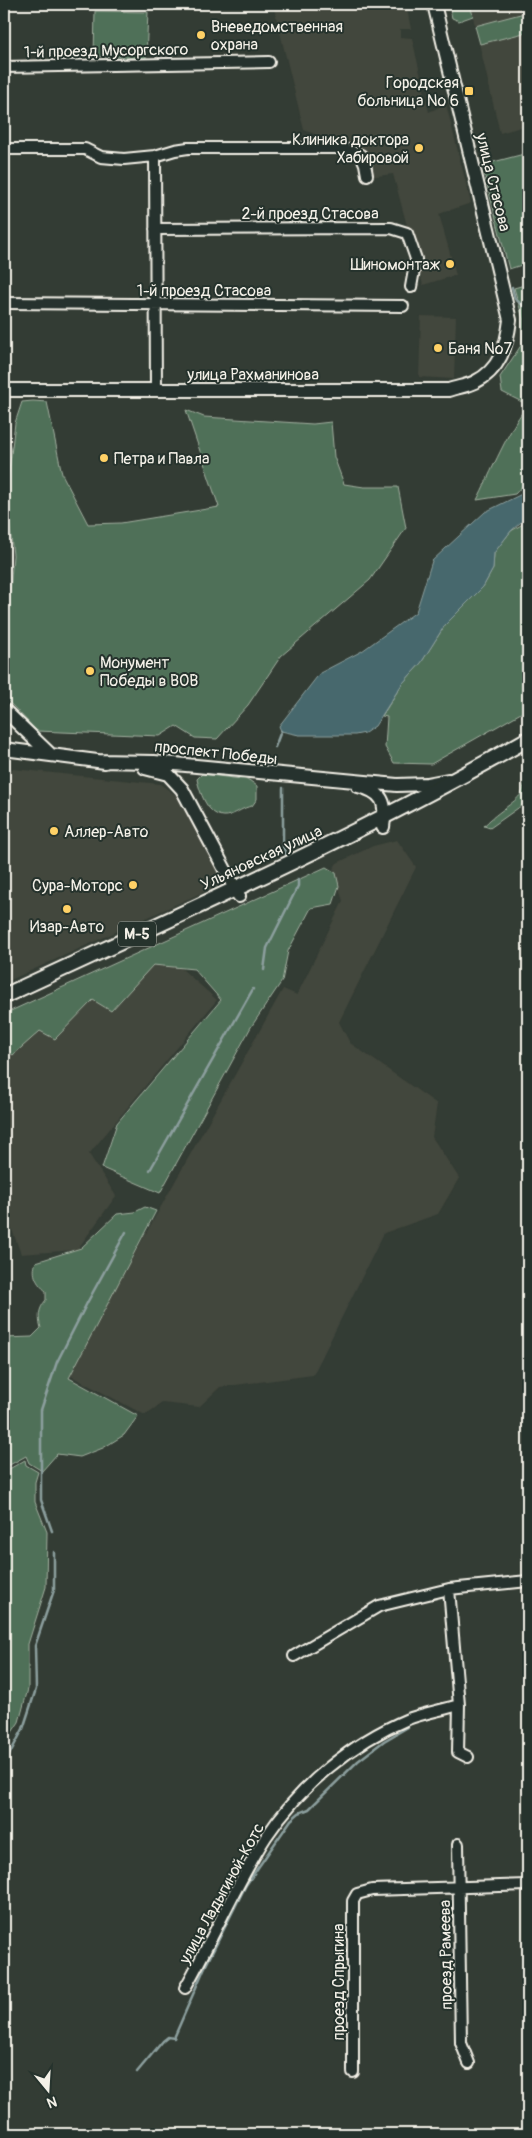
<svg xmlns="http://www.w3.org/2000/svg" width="532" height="2138" font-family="Pangolin,sans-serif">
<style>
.built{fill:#42463c}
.green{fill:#506f58;stroke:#a2b0a0}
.water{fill:#47686d;stroke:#8c9f9e}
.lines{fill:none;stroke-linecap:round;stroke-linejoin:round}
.stream{stroke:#8c9f9e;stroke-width:2.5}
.minor-casing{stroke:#f4f1e8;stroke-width:14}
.major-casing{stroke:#f4f1e8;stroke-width:16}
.highway-casing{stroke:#f4f1e8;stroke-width:18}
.minor{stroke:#26332d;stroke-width:10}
.major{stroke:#26332d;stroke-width:12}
.highway{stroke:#26332d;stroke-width:14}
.poi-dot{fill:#ffd166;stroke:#26332d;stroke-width:2}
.labels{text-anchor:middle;stroke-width:4;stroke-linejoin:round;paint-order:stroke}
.shield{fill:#26332d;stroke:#b6b8b0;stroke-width:1}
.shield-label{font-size:15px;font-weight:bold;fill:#f4f1e8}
.poi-label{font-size:16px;fill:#f4f1e8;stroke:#26332d;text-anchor:start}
.street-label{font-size:16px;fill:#f4f1e8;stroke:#26332d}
</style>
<rect width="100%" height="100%" fill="#333c34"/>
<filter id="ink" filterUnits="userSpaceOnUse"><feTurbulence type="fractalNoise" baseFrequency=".02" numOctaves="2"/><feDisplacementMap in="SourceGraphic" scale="10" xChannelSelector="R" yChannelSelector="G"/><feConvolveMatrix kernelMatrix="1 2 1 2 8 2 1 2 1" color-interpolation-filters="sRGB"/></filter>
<g filter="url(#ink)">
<path class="built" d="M273,4H406L411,29H400V37L412,38L429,112L446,104L471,203L439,214L456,275L423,285L393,174L370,177L365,154L304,130Z
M470,4H528V125L500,133Z
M421,316L456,317L454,379L419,377Z
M4,768L160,784L177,796L223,883L4,983Z
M397,840L416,867L339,1022L350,1043L437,1104L432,1137L459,1178L438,1214L384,1233L313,1375L220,1387L199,1407L162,1403L145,1415L67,1374L283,989L297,995L343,901L333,869L337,863L373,846Z
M166,955L217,1000L89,1154L116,1196L77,1250L21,1254L4,1208V1049Z"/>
<path class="green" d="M449,4H470L473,16L459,21L452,18Z
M95,11L148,12L146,58L94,56Z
M528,12V32L480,44L475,26Z
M524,154L528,169V263L509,269L482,165Z
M528,284V398L522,402L502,392L500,377L522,344L523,319L514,288Z
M33,401L47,402L62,474L88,524L121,523L219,507L186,410L204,417L313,424L331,422L334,457L344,484L364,487H398L406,528L370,580L281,656L248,705L217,739L195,738L176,726L160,736L37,731L4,697V660L13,555L6,494L15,423L22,402Z
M528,406V480L515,494L477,500C488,479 513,419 528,406Z
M528,521V709L431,764L394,763L385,747L387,717L382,716L402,684L421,663L445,625L483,587L493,569L494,553L511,531Z
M202,774L249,780L257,786V799L252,806C242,808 239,812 230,815C210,822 200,794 197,779Z
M528,780V801L490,828L484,826C492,816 517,801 521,794C525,788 522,785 528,780Z
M326,867L336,873L339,886L333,904L311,908L288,951L282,981L251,1027L160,1193L102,1168L117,1123L221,1000L194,969L153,965L111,1011L93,1000L55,1039L40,1031L13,1055L4,1049V1014Z
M145,1207L156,1211L69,1378L138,1416L124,1435L103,1448L80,1457L57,1454L42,1471L29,1463L26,1456L4,1468V1338L32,1337L41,1328C38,1318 38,1309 46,1300V1291C37,1284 31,1274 36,1262L81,1248L117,1214L135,1212Z
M25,1460L26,1465L38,1472L35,1482V1502L47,1532L46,1587L28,1644V1689L19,1722L4,1744V1472Z"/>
<path class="water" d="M528,491V516L511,531L494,553L493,569L483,587L445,625L421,663L402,684L375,726L365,733L355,735H299L281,731L279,726L320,673L362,651L416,612L432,561L485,512Z"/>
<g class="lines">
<path class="stream" d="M512,287L515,299L528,309
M275,747L281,731
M283,788V847L286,854
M264,970L267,948L298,886V879
M150,1170L253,989
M52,1531L41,1500V1410L57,1362L87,1303L126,1232
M4,1760L8,1757L23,1729L36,1689L35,1646L54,1590V1552
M137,2072L163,2041L168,2037L174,2038L204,1969L246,1885L291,1820L299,1813L309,1809L358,1761L384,1741L408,1727"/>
<g class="minor-casing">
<path id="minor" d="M4,67L269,62
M4,149H85L101,157L124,159L155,156L175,150L188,148H342L361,155L365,164L367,175
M155,156L156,390
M155,229L391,228L407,233L416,259L411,287
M4,303L403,306
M449,1589L459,1705L458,1752L468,1757
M294,1656L379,1606L449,1589L528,1581
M458,1844L461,2043L469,2063
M185,1988C213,1939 235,1885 266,1837C300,1786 351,1743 408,1719C424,1713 442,1710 459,1705
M353,2072V1901L357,1894L372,1890L528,1885"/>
</g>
<g class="major-casing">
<path id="major" d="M4,390H449C457,387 467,386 475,382C500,370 507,345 510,320L434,4
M4,710L51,755
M4,749L105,762
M97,761L154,762L397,785L427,784L448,780
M145,768L168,774L182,789L239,896
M358,786C383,792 387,802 383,827"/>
</g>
<g class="highway-casing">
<path id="highway" d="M4,996C180,914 359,836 528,739"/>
</g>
<use href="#minor" class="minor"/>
<use href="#major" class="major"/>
<use href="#highway" class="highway"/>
</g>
</g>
<g class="poi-dot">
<circle cx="201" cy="35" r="5"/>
<rect x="464" y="86" width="10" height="10" rx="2.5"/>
<circle cx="419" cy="148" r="5"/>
<circle cx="450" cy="264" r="5"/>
<circle cx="438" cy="348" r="5"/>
<circle cx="104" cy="458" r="5"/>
<circle cx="90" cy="671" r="5"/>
<circle cx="54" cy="831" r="5"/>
<circle cx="133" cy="885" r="5"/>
<circle cx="67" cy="909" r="5"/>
</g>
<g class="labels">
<rect class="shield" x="118" y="921.5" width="38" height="25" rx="4"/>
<g class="shield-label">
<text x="137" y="939">М-5</text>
</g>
<g class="poi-label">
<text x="211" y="32">Вневедомственная<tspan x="211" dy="18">охрана</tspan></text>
<text x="459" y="88" text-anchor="end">Городская<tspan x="459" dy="18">больница № 6</tspan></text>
<text x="409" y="145" text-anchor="end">Клиника доктора<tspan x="409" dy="18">Хабировой</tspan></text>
<text x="440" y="270" text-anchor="end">Шиномонтаж</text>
<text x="448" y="354">Баня №7</text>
<text x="114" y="464">Петра и Павла</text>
<text x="100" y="668">Монумент<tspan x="100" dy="18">Победы в ВОВ</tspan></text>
<text x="64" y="837">Аллер-Авто</text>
<text x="123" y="891" text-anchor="end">Сура-Моторс</text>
<text x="67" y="932" text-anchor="middle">Изар-Авто</text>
</g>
<g class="street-label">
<text transform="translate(106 50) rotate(-1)" y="6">1-й проезд Мусоргского</text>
<text transform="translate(494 182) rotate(76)" y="6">улица Стасова</text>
<text x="310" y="219">2-й проезд Стасова</text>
<text x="204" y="296">1-й проезд Стасова</text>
<text x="253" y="380">улица Рахманинова</text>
<text transform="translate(216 752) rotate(6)" y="6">проспект Победы</text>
<text transform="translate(261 857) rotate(-25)" y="6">Ульяновская улица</text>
<text transform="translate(221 1893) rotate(-61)" y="6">улица Ладыгиной-Котс</text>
<text transform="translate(445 1955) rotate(-91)" y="6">проезд Рамеева</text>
<text transform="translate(338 1982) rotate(-90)" y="6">проезд Спрыгина</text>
</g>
</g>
<rect width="532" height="2138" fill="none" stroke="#26332d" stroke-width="20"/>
<rect x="10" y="10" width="512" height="2118" fill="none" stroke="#f4f1e8" stroke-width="2" filter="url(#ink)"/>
<g transform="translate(48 2090) rotate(162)" stroke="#26332d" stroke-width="4" paint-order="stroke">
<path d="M0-4L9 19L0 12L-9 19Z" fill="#f4f1e8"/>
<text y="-8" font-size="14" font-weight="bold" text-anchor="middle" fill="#f4f1e8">N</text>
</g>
</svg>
